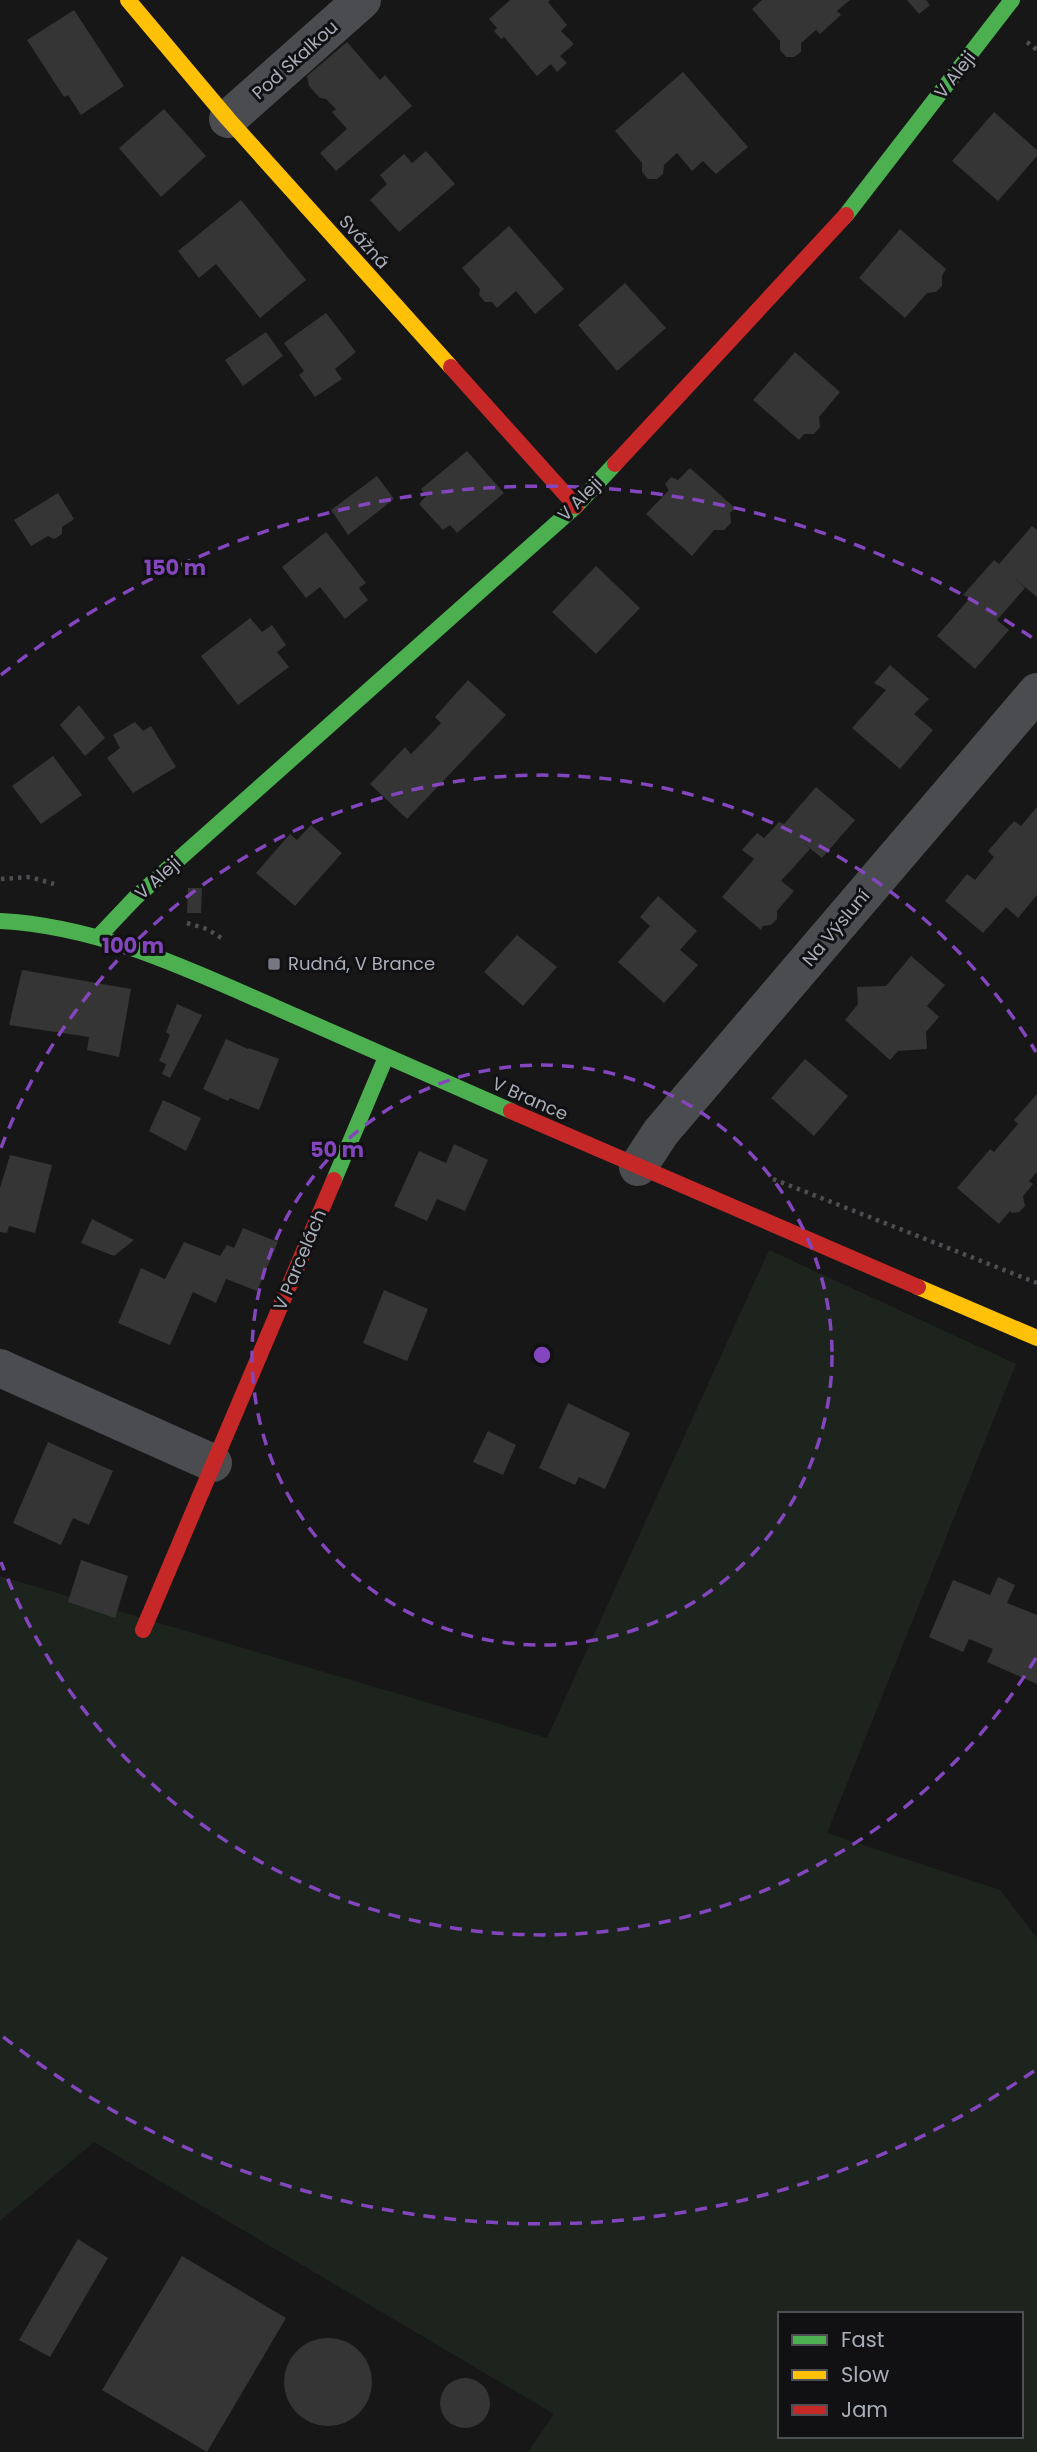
<svg xmlns="http://www.w3.org/2000/svg" width="1037" height="2452" font-family="Poppins,sans-serif">
<style>
.green{fill:#1d241e;fill-rule:evenodd}
.building{fill:#353536}
.lines{fill:none;stroke-linecap:round;stroke-linejoin:round}
.path{stroke:#4d4e52;stroke-width:4.5;stroke-dasharray:3.5 5;stroke-linecap:butt}
.street{stroke:#4b4c50;stroke-width:38}
.fast{stroke:#4caf50;stroke-width:16}
.slow{stroke:#ffc107;stroke-width:16}
.jam{stroke:#c62828;stroke-width:16}
.ring{fill:none;stroke:#8446be;stroke-width:3.5;stroke-dasharray:12 9}
.poi-dot{fill:#757880;stroke:#111113;stroke-width:2.5}
.labels{text-anchor:middle;stroke-width:6;stroke-linejoin:round;paint-order:stroke}
.street-label{font-size:18px;fill:#a8adb8;stroke:#111113}
.poi-label{font-size:18px;fill:#a8adb8;stroke:#111113;text-anchor:start}
.centre{fill:#8446be;stroke:#111113;stroke-width:3.5}
.ring-label{font-size:21px;text-anchor:middle;font-weight:bold;fill:#8446be;stroke:#111113;stroke-width:6;stroke-linejoin:round;paint-order:stroke}
</style>
<rect width="100%" height="100%" fill="#171717"/>
<path class="green" d="M769,1250L1016,1364L827,1833L1000,1890L1037,1938V2452H528L554,2414L94,2142L0,2221V1576L547,1738ZM780,2314H1021V2436H780Z"/>
<path class="building" d="M510,0H550L548,2L567,25L561,31L574,44L560,56L567,63L557,72L551,64L537,76L504,37L501,39L494,31L497,28L489,19Z
M762,0H850L837,11L841,15L820,34L816,30L801,43V52L794,57H786L780,50V41L752,9Z
M907,0H926L930,5L919,14Z
M74,10L124,86L81,115L68,95L64,97L27,40Z
M347,42L380,80L385,75L412,106L336,171L320,153L347,129L332,112L336,109L326,99L320,98L309,86L307,76Z
M683,72L748,147L716,174L703,161L692,171L677,153L664,165L663,174L657,179H648L642,172V163L615,131Z
M164,109L206,156L161,197L119,148Z
M994,112L1037,150V156L998,201L952,161Z
M426,151L455,184L399,232L370,200L387,184L380,175L404,154L412,163Z
M241,200L306,280L260,318L216,264L199,278L178,251Z
M509,226L564,289L535,314L516,291L497,308L492,302H485L479,295L480,289L462,268Z
M900,229L946,269L942,276V286L936,292L927,293L905,318L859,278Z
M625,283L666,328L617,371L578,325Z
M326,313L356,352L335,369L342,379L315,397L299,375L304,371L284,343Z
M266,332L283,356L243,386L225,360Z
M795,352L840,392L819,417L820,427L814,434H804L799,440L753,400Z
M467,451L504,493L457,533L450,525L443,530L419,504L426,496L421,489Z
M690,468L735,508L730,513L731,523L724,530H714L692,556L646,514L669,490L665,484L671,477L678,480Z
M377,476L394,499L348,535L331,510Z
M58,493L74,519L62,527V534L54,539L48,536L31,546L14,520Z
M1032,526L1037,530V597L1014,578L1025,588L997,620L1009,630L975,669L937,636L970,598L963,595L994,560L999,564Z
M326,532L366,583L359,588L368,600L345,619L320,587L306,598L282,567Z
M596,566L640,608L596,654L552,612Z
M250,618L262,632L272,625L286,645L277,652L289,667L238,705L201,656Z
M890,665L929,699L914,714L933,730L900,769L852,728L886,690L874,683Z
M468,680L506,715L407,819L370,784L405,747L411,754L426,739L441,723L435,717Z
M79,705L105,738L85,756L60,725Z
M135,722L143,731L151,726L176,767L133,793L107,758L120,748L113,735Z
M53,756L82,795L41,824L12,786Z
M816,787L855,820L822,858L802,842L810,849L781,881L794,891L777,911V919L771,925L763,926L761,930L722,897L754,859L742,850L757,833L764,838L779,822L784,824Z
M1037,807V895L1018,918L1006,907L983,933L945,901L967,874L975,880L994,857L988,851L1014,821L1021,826Z
M311,825L342,853L295,906L256,873L290,834L297,840Z
M188,888H202L201,913H187Z
M658,896L697,931L680,950L698,965L664,1003L618,962L650,926L640,917Z
M517,935L557,967L523,1006L484,972Z
M911,956L945,985L927,1006L939,1017L926,1032L927,1049L898,1051L890,1060L845,1020L858,1004L857,987L886,986Z
M22,970L131,989L119,1057L87,1050L89,1037L9,1025Z
M177,1004L202,1015L170,1078L162,1074L166,1064L159,1061L170,1035L166,1032Z
M226,1039L248,1049L249,1048L279,1059L259,1110L230,1098L228,1101L203,1089Z
M805,1059L848,1096L814,1136L771,1098Z
M1037,1094V1172L1029,1181L1033,1184L1023,1196L1025,1206L1019,1212L1012,1213L1010,1211L999,1224L957,1188L990,1149L994,1152L1018,1124L1014,1120Z
M163,1100L201,1118L186,1151L149,1131Z
M454,1144L488,1160L465,1211L437,1199L427,1221L394,1206L419,1151L446,1163Z
M10,1155L52,1165L35,1233L9,1226L7,1233L0,1232V1188Z
M92,1219L134,1240L114,1256L81,1243Z
M243,1228L278,1242L257,1291L226,1279L216,1303L193,1292L170,1345L118,1323L141,1268L165,1279L184,1242L220,1256L227,1245L234,1248Z
M384,1290L428,1309L407,1361L363,1343Z
M568,1403L630,1433L605,1489L579,1477L575,1485L539,1468Z
M488,1431L516,1445L503,1475L473,1462Z
M48,1442L113,1471L89,1525L73,1518L61,1545L13,1523Z
M81,1560L128,1576L115,1618L68,1602Z
M998,1577L1015,1585L1007,1603L1037,1615V1684L987,1662L993,1649L969,1639L963,1652L929,1637L953,1580L990,1595Z
M78,2239L108,2258L50,2357L19,2340Z
M182,2256L286,2318L207,2452L102,2390Z
M284 2382a44 44 0 1 1 88 0a44 44 0 1 1-88 0Z
M440 2403a25 25 0 1 1 50 0a25 25 0 1 1-50 0Z"/>
<g class="lines">
<path class="path" d="M1027,42L1037,50
M1,879L30,877L54,884
M187,923L207,929L223,939
M773,1179L1037,1283"/>
<path class="street" d="M228,119L362,0
M638,1167L661,1132L1037,692
M0,1368L213,1463"/>
<path class="fast" d="M846,215L1012,0
M0,921C99,926 188,969 277,1008C355,1043 433,1077 511,1111
M99,936L135,898L576,506L615,464
M334,1180L386,1057"/>
<path class="slow" d="M128,0L228,119L451,367
M918,1287L1037,1338"/>
<path class="jam" d="M451,367L576,506
M615,464L846,215
M511,1111L918,1287
M143,1630L334,1180"/>
</g>
<g class="ring">
<circle cx="542" cy="1355" r="290"/>
<path d="M1036 1658A579 579 0 0 1 1 1562M1 1148A579 579 0 0 1 1036 1052"/>
<path d="M1034 2071A869 869 0 0 1 1 2035M1 675A869 869 0 0 1 1034 639"/>
</g>
<rect class="poi-dot" x="267" y="957" width="14" height="14" rx="3.5"/>
<g class="labels">
<g class="street-label">
<text transform="translate(295 60) rotate(-42)" y="6">Pod Skalkou</text>
<text transform="translate(955 75) rotate(-52)" y="6">V Aleji</text>
<text transform="translate(364 242) rotate(48)" y="6">Svážná</text>
<text transform="translate(580 499) rotate(-45)" y="6">V Aleji</text>
<text transform="translate(158 878) rotate(-42)" y="6">V Aleji</text>
<text transform="translate(836 928) rotate(-50)" y="6">Na Výsluní</text>
<text transform="translate(530 1099) rotate(24)" y="6">V Brance</text>
<text transform="translate(300 1260) rotate(-67)" y="6">V Parcelách</text>
</g>
<g class="poi-label">
<text x="288" y="970">Rudná, V Brance</text>
</g>
</g>
<circle cx="542" cy="1355" r="10" class="centre"/>
<g class="ring-label">
<text x="175" y="575">150 m</text>
<text x="133" y="953">100 m</text>
<text x="337" y="1157">50 m</text>
</g>
<rect x="778" y="2312" width="245" height="126" fill="#111113" stroke="#4d4f55" stroke-width="2"/>
<rect x="792" y="2335" width="35" height="10" fill="#4caf50" stroke="#4d4f55" stroke-width="2"/>
<text x="841" y="2347" font-size="21" fill="#a8adb8">Fast</text>
<rect x="792" y="2370" width="35" height="10" fill="#ffc107" stroke="#4d4f55" stroke-width="2"/>
<text x="841" y="2382" font-size="21" fill="#a8adb8">Slow</text>
<rect x="792" y="2405" width="35" height="10" fill="#c62828" stroke="#4d4f55" stroke-width="2"/>
<text x="841" y="2417" font-size="21" fill="#a8adb8">Jam</text>
</svg>
